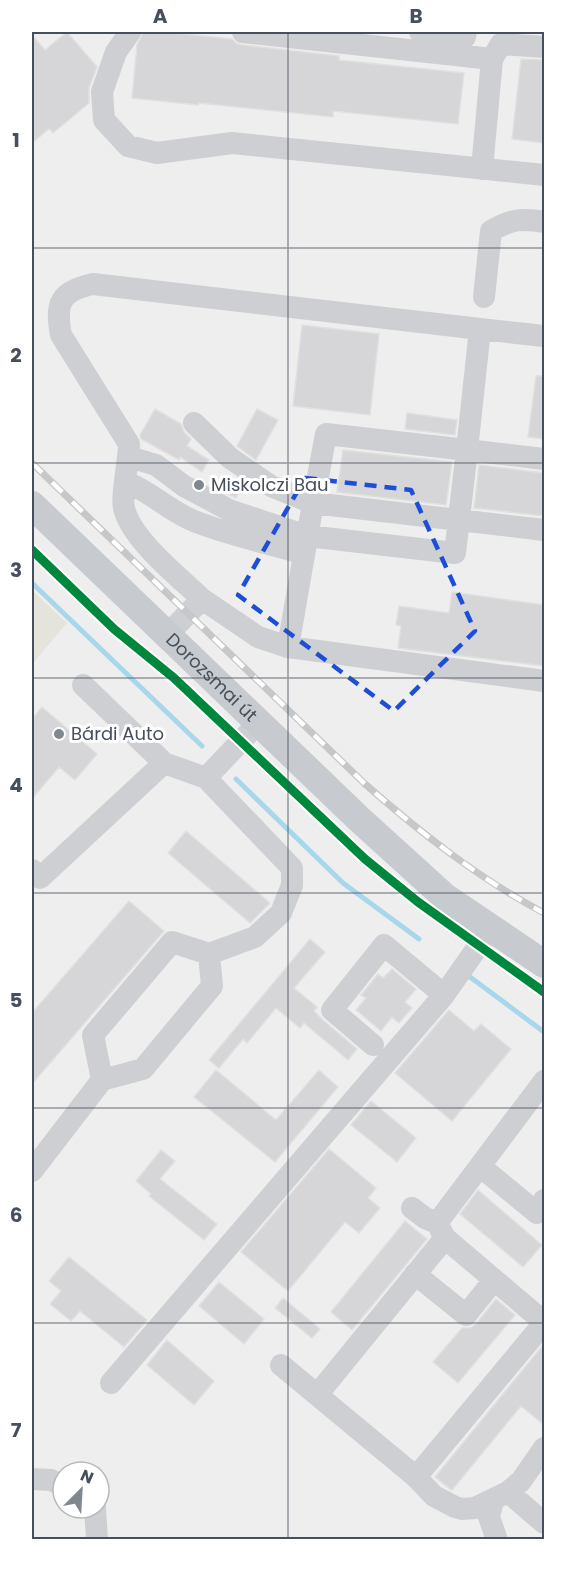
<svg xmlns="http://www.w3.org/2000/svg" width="576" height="1571" font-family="Poppins,sans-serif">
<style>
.commercial{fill:#e4e3dc}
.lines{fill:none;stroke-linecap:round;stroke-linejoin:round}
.stream{stroke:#a8d7eb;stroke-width:5}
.building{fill:#d6d6d8;stroke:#e0e0e1;stroke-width:1.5}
.minor{stroke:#cdcfd2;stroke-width:22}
.major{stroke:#c7cacf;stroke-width:28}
.rail-casing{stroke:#c6c7c9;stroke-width:7}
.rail{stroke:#fff;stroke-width:4.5;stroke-dasharray:14;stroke-linecap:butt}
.cycleway-casing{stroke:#fff;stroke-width:13}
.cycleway{stroke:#00873e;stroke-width:9}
.marked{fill:none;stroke:#1d4ed8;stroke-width:4.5;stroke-dasharray:12 8;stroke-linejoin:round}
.grid{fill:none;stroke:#464f5b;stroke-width:1.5;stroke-opacity:0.55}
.poi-dot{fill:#81878e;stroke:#fff;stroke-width:2}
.labels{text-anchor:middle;stroke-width:6;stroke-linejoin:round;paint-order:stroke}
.poi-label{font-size:18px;fill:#464f5b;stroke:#fff;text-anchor:start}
.street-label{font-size:18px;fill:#464f5b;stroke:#fff}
.neatline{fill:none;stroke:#464f5b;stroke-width:2}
.grid-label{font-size:20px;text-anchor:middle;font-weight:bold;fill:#464f5b}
</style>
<rect width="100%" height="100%" fill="#efeeee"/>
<path class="commercial" d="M32,590L67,623L32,664Z"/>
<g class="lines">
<path class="stream" d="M32,583L202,746
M236,779L343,883L419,939
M470,977L544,1032"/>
</g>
<path class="building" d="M67,32L97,67L89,88V103L53,133L49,129L32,143V35L45,50Z
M143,32H164L232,39L236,43L242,45L339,56V60L464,73L458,124L333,111V117L199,103L198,105L132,98L137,45Z
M521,59L544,60V143L512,139Z
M302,325L379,334L370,415L293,406Z
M536,376H544V439L528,437Z
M155,409L181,424L184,432L191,439L187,446L209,460L202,472L180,457L179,460L141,439L140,435Z
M257,409L278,420L256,460L237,446Z
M407,413L457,420L455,435L405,429Z
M343,450L452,462L446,505L337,492Z
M479,465L544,473V516L474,508Z
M221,479L241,487L236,498L218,489Z
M452,592L544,605V666L398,648L401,626L396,625L399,606L449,613Z
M42,707L97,754L75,780L59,767L32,799V719Z
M186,831L270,903L250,923L168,853Z
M129,901L164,931L32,1084V1013Z
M310,939L325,952L294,988L317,1007L314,1011L323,1020L357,1049L348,1060L304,1023L300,1028L276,1008L247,1043L243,1039L219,1068L209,1060Z
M392,969L416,989L405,1002L412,1008L399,1023L392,1017L381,1031L356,1010L366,998L361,995L378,974L383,978Z
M449,1010L474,1031L481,1024L511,1049L452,1121L395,1073Z
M216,1070L276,1120L319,1070L338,1087L275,1162L194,1097Z
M371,1101L416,1138L397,1162L351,1125Z
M329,1149L376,1188L368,1198L380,1208L359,1233L345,1222L288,1291L241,1252Z
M161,1150L175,1161L160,1179L217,1224L204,1240L149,1196L151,1194L136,1181Z
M478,1190L542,1245L523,1267L460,1214Z
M405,1221L427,1239L352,1330L331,1312Z
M69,1257L147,1320L124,1347L80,1311L71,1321L50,1304L61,1291L49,1281Z
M219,1282L264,1319L244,1344L199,1306Z
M283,1298L320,1329L312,1338L275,1308Z
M496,1299L515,1315L458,1383L433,1362L462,1328H470L476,1324Z
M167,1340L214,1381L194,1405L147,1365Z
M544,1344V1425L521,1406L452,1490L450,1489L435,1477Z"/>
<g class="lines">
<path class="minor" d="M130,32L116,52L102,92L104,120L128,146L157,153L232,143L544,175
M243,32L492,59L482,169
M420,32L465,37L466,32
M492,59L501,44L544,47
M484,297L491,231C511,219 522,218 544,222
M544,336L480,329L467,450L544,459
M129,457L156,465L184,486L229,510L307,536L455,553L467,450L326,434L313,503L271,486L230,458L194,423
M126,482C150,491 169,511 194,521C229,535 268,543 304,554
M202,599C179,577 131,539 124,508C121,497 129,460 129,444L61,335C55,303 60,291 93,284L480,329
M167,635L202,599L258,637L288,647L313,503L544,530
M288,647L544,681
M83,685L164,763
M32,870L40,878L164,763L206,778
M209,954L255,937L281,913L292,885V868L206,778L258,723
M373,1045L332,1010L384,945L444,995
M481,1167L537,1213L544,1200
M32,1171L102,1080L143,1069L212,986L209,954L172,942L93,1035L102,1080
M412,1208L425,1218L437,1223
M445,1238L544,1322
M415,1274L466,1315L494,1280
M544,1323L416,1477L434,1496L455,1507L462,1509L475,1508L508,1492L521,1481L544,1448
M281,1365L416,1477
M111,1383L444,995L491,928
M317,1395L445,1238L437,1223L544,1081
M32,1479L51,1480L63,1486
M508,1492L544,1523
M493,1500L489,1517L497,1540
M95,1508L97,1540"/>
<path class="major" id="s1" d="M32,505L359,819L445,897L544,964"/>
<g class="rail-casing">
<path id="rail" d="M32,463L365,784C421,833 478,878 544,913"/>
</g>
<use href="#rail" class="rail"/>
<g class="cycleway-casing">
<path id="cycleway" d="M32,550L114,629L174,678L365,859L418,902L544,992"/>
</g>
<use href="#cycleway" class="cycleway"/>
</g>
<path class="marked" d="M305,478L411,490L475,631L394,711L238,595Z"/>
<path class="grid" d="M288,32V1540M32,248H544M32,463H544M32,678H544M32,893H544M32,1108H544M32,1323H544"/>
<g class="poi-dot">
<circle cx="199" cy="485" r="6"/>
<circle cx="59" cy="734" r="6"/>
</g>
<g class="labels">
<g class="poi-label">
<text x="211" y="491">Miskolczi Bau</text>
<text x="71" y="740">Bárdi Auto</text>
</g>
<g class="street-label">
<text dy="6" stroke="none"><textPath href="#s1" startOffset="249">Dorozsmai út</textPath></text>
</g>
</g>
<rect width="576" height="1571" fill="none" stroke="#ffffff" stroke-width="66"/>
<g transform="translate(81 1490) rotate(24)"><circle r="28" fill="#ffffff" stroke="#b5b9bd" stroke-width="1.5"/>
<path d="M0-4.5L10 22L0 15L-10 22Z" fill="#81878e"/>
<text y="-9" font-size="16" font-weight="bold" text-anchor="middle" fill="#464f5b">N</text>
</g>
<rect x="33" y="33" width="510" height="1505" class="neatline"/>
<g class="grid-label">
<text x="160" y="23">A</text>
<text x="416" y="23">B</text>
<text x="16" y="147">1</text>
<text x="16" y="362">2</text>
<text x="16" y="577">3</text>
<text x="16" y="792">4</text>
<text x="16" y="1007">5</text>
<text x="16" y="1222">6</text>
<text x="16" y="1437">7</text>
</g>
</svg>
